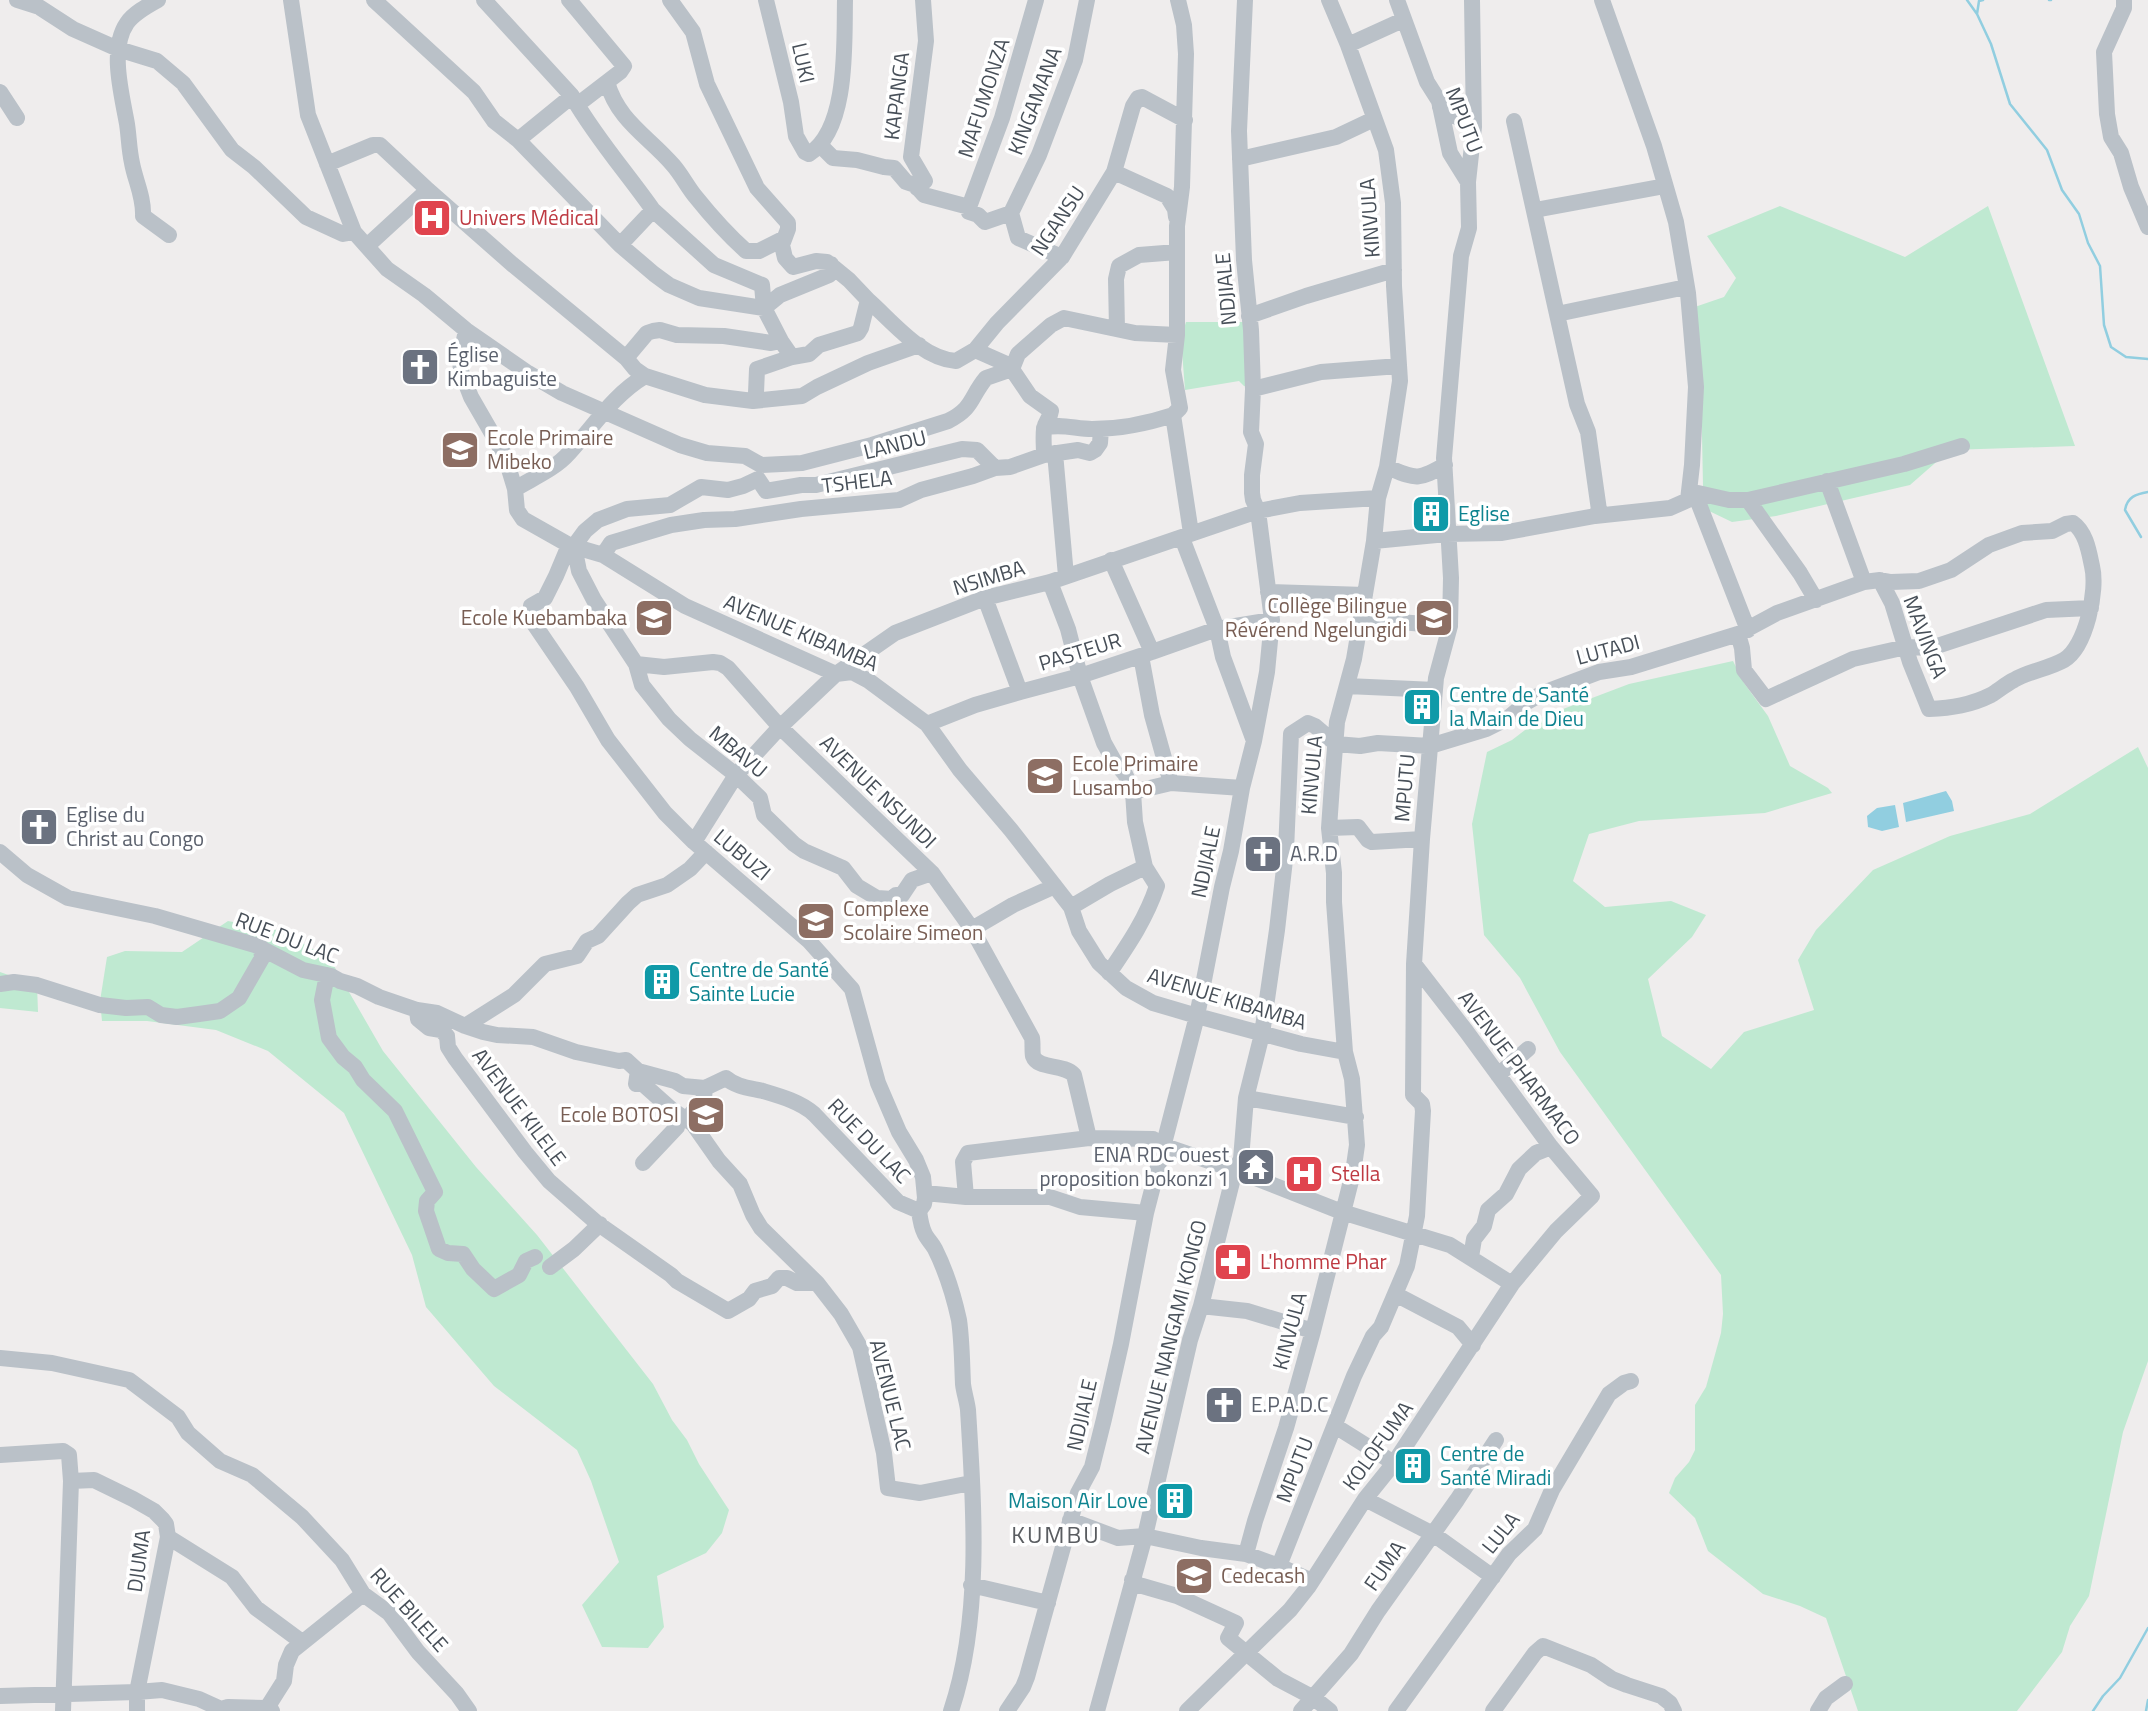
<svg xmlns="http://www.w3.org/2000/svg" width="2148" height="1711" font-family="'Titillium Web',sans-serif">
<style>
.green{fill:#bfe9d1}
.water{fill:#91cee0}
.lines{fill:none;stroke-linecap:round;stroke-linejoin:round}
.stream{stroke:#91cee0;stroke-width:2.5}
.minor{stroke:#bac1c8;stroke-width:16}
.labels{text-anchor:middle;stroke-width:7;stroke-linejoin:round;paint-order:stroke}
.street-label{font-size:21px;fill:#474f58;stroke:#fff}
.health-label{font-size:21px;fill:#be3a42;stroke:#fff;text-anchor:start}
.worship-label{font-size:21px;fill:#5b616d;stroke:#fff;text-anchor:start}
.education-label{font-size:21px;fill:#785e54;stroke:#fff;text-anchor:start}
.culture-label{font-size:21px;fill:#0d838f;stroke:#fff;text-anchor:start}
.quarter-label{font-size:24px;letter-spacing:2px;fill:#5a5d61;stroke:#fff}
</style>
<rect width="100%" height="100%" fill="#efeded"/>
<path class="green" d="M1780,206L1905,257L1988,206L2075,446L1950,450L1910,485L1776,516L1732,522L1707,510L1703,486L1701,385L1689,309L1724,297L1736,278L1707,236Z
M1186,322H1246L1249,387L1244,386L1239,381L1185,390L1181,338Z
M1733,661L1744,683L1768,716L1790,766L1828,788L1832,793L1765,813L1639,821L1589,834L1573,881L1605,907L1671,901L1706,915L1692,937L1648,979L1662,1036L1711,1069L1744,1032L1814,1010L1798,960L1816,930L1873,870L1950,836L2030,814L2138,747L2148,768V1361L2123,1432L2089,1596L2070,1626L2062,1652L2017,1711H1858L1826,1618L1800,1606L1763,1594L1708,1551L1695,1518L1669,1493L1675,1478L1689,1462L1695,1450V1405L1706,1387L1721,1333L1723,1314L1721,1275L1560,1052L1520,978L1484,935L1472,824L1487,752L1512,740L1542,717L1629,684Z
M228,921L282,931L330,959L383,1051L476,1167L537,1235L653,1384L672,1420L687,1440L699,1464L729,1510L722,1533L706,1553L657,1576L664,1627L648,1648L602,1647L582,1605L619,1562L591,1481L577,1450L494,1386L426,1307L412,1255L344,1113L268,1051L216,1030L147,1021H102L100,1001L107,957L125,951L182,952Z
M0,972L37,985L38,1012L0,1008Z"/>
<path class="water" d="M1946,791L1952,801L1954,811L1906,822L1903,803Z
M1895,805L1899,827L1882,831L1868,827L1867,816L1877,808Z"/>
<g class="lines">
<path class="stream" d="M1967,0L1977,14L1991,44L2010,104L2047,150L2062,190L2079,214L2088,243L2100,266L2104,325L2111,347L2126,357L2148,359
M2049,0H2051
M1977,14L1979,1L1983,0
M2141,537L2125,510C2127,497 2136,494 2148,492
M2093,1711L2103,1696L2120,1678L2148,1628
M2146,1711L2148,1700"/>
<path class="minor" d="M17,0L39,7L73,29L118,49L157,61L183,83L232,150L254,167L306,217L343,234L354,232
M158,0C147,6 134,13 127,23C109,49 122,95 127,124C129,137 129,150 132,163C135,180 144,197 143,216L169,235
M291,0L308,115L354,232L387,269L424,295L466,330L528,373L562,393L680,445L707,453L745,456L761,465L802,463L872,445L948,421C974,408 970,397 986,378L1012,369L1018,354L1051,325L1064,318L1135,333L1177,335
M374,0L474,92L494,121L518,140L620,245L654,274L669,285L699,298L764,308L780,295L829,275L831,264
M484,0L572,96L518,140
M569,0L624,66L620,72L577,105
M670,0L693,32L707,84L757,188L788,223V229L782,245L785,258L793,267L816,261L827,262L849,280L868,300L861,328L858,333L819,345L809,354L792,357L757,369L756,393L753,401
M766,0L791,102L796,136L805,152L809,154C849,129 844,42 845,0
M1178,0L1184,25L1186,54L1182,187L1177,226V335L1173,370L1180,408L1173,415L1191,533
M1602,0L1654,146L1676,222L1688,293L1696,387L1692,465L1688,500
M2124,0V8L2104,52L2107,114L2111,137L2121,153L2131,187L2148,227
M1348,45L1403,20
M607,82C618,121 648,136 673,165C681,174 687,186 695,196C711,216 727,234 746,251H759L783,239
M0,92L17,118
M573,98C596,138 627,173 653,210
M1440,107L1474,127
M1514,121L1577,404L1588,432L1599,510L1595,516
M820,145L833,158L857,160L884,167L894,168L906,182L915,185L924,195L969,207V212L978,215L985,222L1011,213L1018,238L1062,257
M1240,159L1336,137L1374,119
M327,164L373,145H380L428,190L512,264L626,358L635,369L645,376L705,395L753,401L802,396L817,387L868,363L919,345
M1114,172L1167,196L1175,209L1176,217
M1468,182L1474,127L1472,0
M917,188L925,181L911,157L926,41L923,0
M969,207L1002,118L1036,0
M1535,210L1665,186
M1011,213L1039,155L1075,60L1087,0
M620,245L653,210L714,265L762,285L764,308L781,341L792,357
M367,246L428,190
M868,300C893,322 921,358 956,361L975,350L1009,365L1030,396L1051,411C1050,419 1045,421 1044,429C1043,437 1044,446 1044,455
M1557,314L1686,287
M1249,316L1306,296L1394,270
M1117,329L1116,279L1119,266L1139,255L1177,252
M466,330L460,360L461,371L471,397L505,456L515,489L517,510L523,519L569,545L603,555L685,606L836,674L852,672L869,681L927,724L960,770L1011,830L1071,907L1079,931L1099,963L1126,988L1153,1003L1197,1016L1301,1044L1345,1052
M975,350L997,323L1062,257L1114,172L1133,106L1138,98L1142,97L1185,120
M626,358L647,333L653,331L660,330L677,335L724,336L771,343L781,341
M1253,389L1321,372L1399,366
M1044,428C1059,423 1076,429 1092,429C1121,429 1146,424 1173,415
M1055,453L1066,576
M1387,467C1416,479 1417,481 1445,465
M1827,481L1864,582
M515,489C533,478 555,469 569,453C594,426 613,395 645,376
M1695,494L1748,630
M1748,500L1800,573L1816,600
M1182,538L1217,629L1223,657L1254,741
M1374,541L1447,534L1502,533L1595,516L1670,508L1688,500L1698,493L1729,500H1748L1904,464L1962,446
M569,545L556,576L545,598L531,606L530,618L577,687L608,740L665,813L694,842L809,941L852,989L878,1083L899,1132L916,1160L923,1177L925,1198L924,1204L919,1211
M603,555L611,543L671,525L704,520L735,519L801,509L899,500L921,490L973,476L995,468L1010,467L1044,455L1078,450L1090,453L1095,450L1100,443L1101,429
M1111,560L1152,652L1217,629L1272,620
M1050,582L1068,629L1080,676L1104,743L1114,761L1125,774L1133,792L1135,822L1145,867L1110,884L1071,907
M1268,592L1365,595
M1361,619L1450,626
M1738,634L1742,648L1744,670L1766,699L1853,659L1906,647L1931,648L2046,610L2091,608
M1141,656L1152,715L1171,783
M636,664L664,667L713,662L720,663L728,668L780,727L932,873L972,929L1032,1038C1033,1043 1032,1051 1033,1056C1038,1070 1063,1063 1074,1075L1089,1138
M1347,686L1435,690
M1020,692L1080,676L1152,652
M927,724L975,705L1020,692L985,598
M1133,792L1171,783L1242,788
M1329,828L1358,827L1368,840L1372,842L1422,839
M694,842L736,775L780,727L836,674L895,633L985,598L1050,582L1258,511L1300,503L1378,498
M0,852L27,875L68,898L155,916L255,945L303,970L331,976L340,981L357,986L379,997L417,1010L437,1013L465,1026L483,1032L497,1035L533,1037L576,1052L619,1061L626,1060L638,1071L675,1081L683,1086L705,1088L726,1078C736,1087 750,1088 763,1091C780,1096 801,1102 814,1114L898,1202L919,1211C920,1218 921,1226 924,1232C926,1238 932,1243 935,1249C946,1271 954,1297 959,1320C962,1341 962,1363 963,1384C964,1393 967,1401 968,1410C974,1506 982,1619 951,1711
M932,873L912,880L902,895H896L892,899L877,898L857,886L843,868L804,851L794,844L764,815L760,798L736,775L690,739L669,719L642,685L636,664L594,600L579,571L574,546L585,531L598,520L627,509L670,505L701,487L728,490L743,486L758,479L766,491L801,485H816L962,449L977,450L995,468
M972,929L1013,905L1055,886
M1109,973C1128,945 1146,919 1157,886L1145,867
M327,975L322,1000L329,1038L343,1057L355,1067L363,1080L395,1111L435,1192L427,1201L426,1211L439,1249L448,1253L463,1254L473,1269L494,1289L519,1275L526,1261L535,1257
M0,984L14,982L37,985L100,1005L126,1008L148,1007L161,1015L177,1017L199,1014L220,1011L239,998L262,958L261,947
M417,1010L418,1019L429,1028L441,1030L447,1036L448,1047L455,1058L525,1152L549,1181L597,1223L671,1275L677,1281L728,1311L749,1299L755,1291L772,1286L779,1278H787L797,1283H817L841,1314L860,1347L884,1453L888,1488L920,1493L971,1483
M465,1026L514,995L545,964L577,956L587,941L598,936L628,903L637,895L667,885L690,869L706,852
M638,1071L636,1084H643L671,1109L693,1124L719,1161L740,1184L753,1215L761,1228L817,1283
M1498,1075L1528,1049
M1246,1098L1356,1117
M688,1118L704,1098L705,1088
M643,1163L677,1127L678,1120L681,1117
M925,1193L966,1197H1050L1080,1207L1146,1213
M966,1197L963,1162L968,1153L1089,1138L1153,1139L1162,1145L1235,1170L1342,1212L1450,1245L1512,1284
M1471,1257L1474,1239L1484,1226L1488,1210L1506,1194L1519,1169L1536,1153L1551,1147
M550,1267L574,1249L600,1224
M1395,1294L1458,1327L1473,1345
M1201,1306L1247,1311L1313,1331
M0,1358L52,1363L129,1380L178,1417L188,1433L220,1461L252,1475L302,1517L342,1560L363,1594L389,1613L418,1652L457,1694L469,1711
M1335,1426L1394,1463
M0,1455L63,1451L69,1455L71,1481L63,1711
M71,1481L94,1480L133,1499L154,1511L163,1520L166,1524L168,1537L137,1692V1711
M1365,1499L1433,1534L1493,1577
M1070,1520L1118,1538L1145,1536L1201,1548L1246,1554L1279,1566L1312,1581
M168,1537L232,1577L256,1608L302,1642
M1246,1554L1255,1521L1286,1428L1313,1331L1353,1173L1357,1145L1352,1079L1345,1052L1334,902V873L1329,828L1332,785L1337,722L1354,659L1374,541L1378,498L1387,467L1400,381L1394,286L1393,203L1386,150L1348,45L1329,0
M1279,1566L1354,1376L1373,1336L1381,1327L1407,1266L1417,1216L1423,1111L1422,1104L1413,1095L1414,964L1422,839L1436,678L1450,626L1451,578L1444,458L1461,256L1469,228L1468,182L1450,153L1439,101L1427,82L1397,0
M1132,1580L1139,1585L1177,1596L1236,1623L1228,1638L1278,1679L1314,1698L1330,1711
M971,1585L1048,1603
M0,1696L137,1692L162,1690L199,1699L221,1709L228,1707L266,1708L272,1711
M265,1711L284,1681L286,1665L292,1651L363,1594
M1007,1711L1023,1687L1027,1677L1078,1493L1092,1467L1104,1419L1121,1344L1146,1213L1197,1016L1222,887L1231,851L1242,788L1254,741L1267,672L1272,620L1258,511L1253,500L1252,493V475L1256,444L1251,432L1253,389L1251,330L1244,260L1239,131L1245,0
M1097,1711L1145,1536L1190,1340L1201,1306L1235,1170L1241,1159L1246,1098L1262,1034L1277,930L1286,851L1291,734L1308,723L1315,726L1336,744L1360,746L1378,743L1430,746L1486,729L1508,718L1527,702L1543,693L1599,672L1631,667L1738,634L1777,613L1864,582L1880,580L1891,582L1919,581L1951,570L1989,545L2022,533L2052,531L2066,524L2073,523C2086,532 2089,552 2092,566C2098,590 2086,647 2064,660C2048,669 2029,671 2014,680C2006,684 1999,690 1991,695C1971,705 1952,708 1929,709L1910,662L1892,603L1880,580
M1187,1711L1290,1610L1309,1586L1365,1499L1394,1463L1512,1284L1556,1231L1592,1196L1551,1147L1466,1031L1414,964
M1301,1711L1351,1654L1378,1611L1457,1500L1496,1440
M1396,1711L1509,1554L1535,1529L1552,1490L1609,1394L1624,1383L1631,1381
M1493,1711L1535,1653L1543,1646L1591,1665L1612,1679L1627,1685L1661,1696L1670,1703L1674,1711
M1818,1711L1826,1698L1845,1684"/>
</g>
<defs>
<g id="hospital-square" transform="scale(2.0125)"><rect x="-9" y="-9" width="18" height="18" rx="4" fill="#e0444e" stroke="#fff"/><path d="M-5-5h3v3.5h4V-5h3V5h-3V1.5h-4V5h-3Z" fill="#fff"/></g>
<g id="church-square" transform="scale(2.0125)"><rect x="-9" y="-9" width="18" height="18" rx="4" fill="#6b7280" stroke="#fff"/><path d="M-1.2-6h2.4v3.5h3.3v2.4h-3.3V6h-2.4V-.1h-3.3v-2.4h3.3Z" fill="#fff"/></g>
<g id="school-square" transform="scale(2.0125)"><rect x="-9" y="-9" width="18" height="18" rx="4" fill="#8d6e63" stroke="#fff"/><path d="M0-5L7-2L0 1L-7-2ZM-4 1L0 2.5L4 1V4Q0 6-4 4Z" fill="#fff"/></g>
<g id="building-square" transform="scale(2.0125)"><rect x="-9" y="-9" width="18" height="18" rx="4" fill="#0f9aa8" stroke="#fff"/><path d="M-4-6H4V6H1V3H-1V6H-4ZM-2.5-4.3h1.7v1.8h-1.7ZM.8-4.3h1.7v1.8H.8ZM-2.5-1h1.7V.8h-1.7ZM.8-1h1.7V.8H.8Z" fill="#fff"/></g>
<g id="temple-square" transform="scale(2.0125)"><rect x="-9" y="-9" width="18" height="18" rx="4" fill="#6b7280" stroke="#fff"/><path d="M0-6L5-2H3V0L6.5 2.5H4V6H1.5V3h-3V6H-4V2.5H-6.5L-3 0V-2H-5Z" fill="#fff"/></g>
<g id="pharmacy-square" transform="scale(2.0125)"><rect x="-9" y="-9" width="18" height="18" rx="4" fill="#e0444e" stroke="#fff"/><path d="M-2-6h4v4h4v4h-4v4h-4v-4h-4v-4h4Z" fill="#fff"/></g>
</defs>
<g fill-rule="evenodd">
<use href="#hospital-square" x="432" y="218"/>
<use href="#church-square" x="420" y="367"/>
<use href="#school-square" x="460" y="450"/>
<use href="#building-square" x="1431" y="514"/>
<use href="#school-square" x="654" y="618"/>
<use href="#school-square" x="1434" y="618"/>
<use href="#building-square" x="1422" y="707"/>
<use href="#school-square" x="1045" y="776"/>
<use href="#church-square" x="39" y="827"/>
<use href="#church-square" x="1263" y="854"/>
<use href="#school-square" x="816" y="921"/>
<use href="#building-square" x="662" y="982"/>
<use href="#school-square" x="706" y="1115"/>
<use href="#temple-square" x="1256" y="1167"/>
<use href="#hospital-square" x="1304" y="1174"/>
<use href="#pharmacy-square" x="1233" y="1262"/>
<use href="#church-square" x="1224" y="1405"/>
<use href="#building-square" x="1413" y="1466"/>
<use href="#building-square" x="1175" y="1501"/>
<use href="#school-square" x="1194" y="1576"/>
</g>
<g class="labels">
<g class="street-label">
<text transform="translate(803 63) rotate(77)" y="7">LUKI</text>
<text transform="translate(897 96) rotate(-83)" y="7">KAPANGA</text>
<text transform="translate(984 98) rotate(-72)" y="7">MAFUMONZA</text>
<text transform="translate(1035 101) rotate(-69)" y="7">KINGAMANA</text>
<text transform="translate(1464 120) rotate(69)" y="7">MPUTU</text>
<text transform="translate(1370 218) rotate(-94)" y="7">KINVULA</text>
<text transform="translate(1058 221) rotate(-56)" y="7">NGANSU</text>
<text transform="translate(1226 289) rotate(-95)" y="7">NDJIALE</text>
<text transform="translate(895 445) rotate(-14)" y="7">LANDU</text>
<text transform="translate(857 482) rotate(-7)" y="7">TSHELA</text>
<text transform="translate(989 578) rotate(-17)" y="7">NSIMBA</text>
<text transform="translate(801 633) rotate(23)" y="7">AVENUE KIBAMBA</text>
<text transform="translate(1925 637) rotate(69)" y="7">MAVINGA</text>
<text transform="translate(1608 650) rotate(-15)" y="7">LUTADI</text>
<text transform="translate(1080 652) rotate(-17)" y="7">PASTEUR</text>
<text transform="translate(738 752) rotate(40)" y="7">MBAVU</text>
<text transform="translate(1312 775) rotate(-85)" y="7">KINVULA</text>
<text transform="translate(1405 788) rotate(-85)" y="7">MPUTU</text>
<text transform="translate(878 792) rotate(44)" y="7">AVENUE NSUNDI</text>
<text transform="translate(742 855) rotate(40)" y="7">LUBUZI</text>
<text transform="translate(1206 862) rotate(-78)" y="7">NDJIALE</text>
<text transform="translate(287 938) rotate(21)" y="7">RUE DU LAC</text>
<text transform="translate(1227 999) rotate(17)" y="7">AVENUE KIBAMBA</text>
<text transform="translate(1519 1068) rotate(53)" y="7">AVENUE PHARMACO</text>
<text transform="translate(519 1107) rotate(53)" y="7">AVENUE KILELE</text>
<text transform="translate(869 1141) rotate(46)" y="7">RUE DU LAC</text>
<text transform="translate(1290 1331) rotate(-75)" y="7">KINVULA</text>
<text transform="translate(1171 1337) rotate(-76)" y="7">AVENUE NANGAMI KONGO</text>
<text transform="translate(890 1395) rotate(76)" y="7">AVENUE LAC</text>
<text transform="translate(1082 1415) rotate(-77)" y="7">NDJIALE</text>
<text transform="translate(1378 1446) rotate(-54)" y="7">KOLOFUMA</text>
<text transform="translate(1295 1470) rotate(-69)" y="7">MPUTU</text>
<text transform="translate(1501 1533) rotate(-51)" y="7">LULA</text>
<text transform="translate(139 1561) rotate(-82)" y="7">DJUMA</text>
<text transform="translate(1385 1566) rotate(-55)" y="7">FUMA</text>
<text transform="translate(409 1610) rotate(48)" y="7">RUE BILELE</text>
</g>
<g class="health-label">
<text x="459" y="225">Univers Médical</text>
<text x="1331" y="1181">Stella</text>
<text x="1260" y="1269">L'homme Phar</text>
</g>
<g class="worship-label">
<text x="447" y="362">Église<tspan x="447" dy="24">Kimbaguiste</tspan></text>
<text x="66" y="822">Eglise du<tspan x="66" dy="24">Christ au Congo</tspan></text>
<text x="1290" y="861">A.R.D</text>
<text x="1229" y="1162" text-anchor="end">ENA RDC ouest<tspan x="1229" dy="24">proposition bokonzi 1</tspan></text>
<text x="1251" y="1412">E.P.A.D.C</text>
</g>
<g class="education-label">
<text x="487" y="445">Ecole Primaire<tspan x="487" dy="24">Mibeko</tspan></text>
<text x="1407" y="613" text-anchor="end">Collège Bilingue<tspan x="1407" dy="24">Révérend Ngelungidi</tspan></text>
<text x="627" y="625" text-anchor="end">Ecole Kuebambaka</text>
<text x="1072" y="771">Ecole Primaire<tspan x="1072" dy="24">Lusambo</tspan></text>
<text x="843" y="916">Complexe<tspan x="843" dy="24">Scolaire Simeon</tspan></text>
<text x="679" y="1122" text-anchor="end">Ecole BOTOSI</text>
<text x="1221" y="1583">Cedecash</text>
</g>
<g class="culture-label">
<text x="1458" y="521">Eglise</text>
<text x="1449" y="702">Centre de Santé<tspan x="1449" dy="24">la Main de Dieu</tspan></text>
<text x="689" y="977">Centre de Santé<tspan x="689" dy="24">Sainte Lucie</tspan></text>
<text x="1440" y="1461">Centre de<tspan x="1440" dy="24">Santé Miradi</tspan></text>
<text x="1148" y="1508" text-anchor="end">Maison Air Love</text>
</g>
<g class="quarter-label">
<text x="1056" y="1543">KUMBU</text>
</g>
</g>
</svg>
